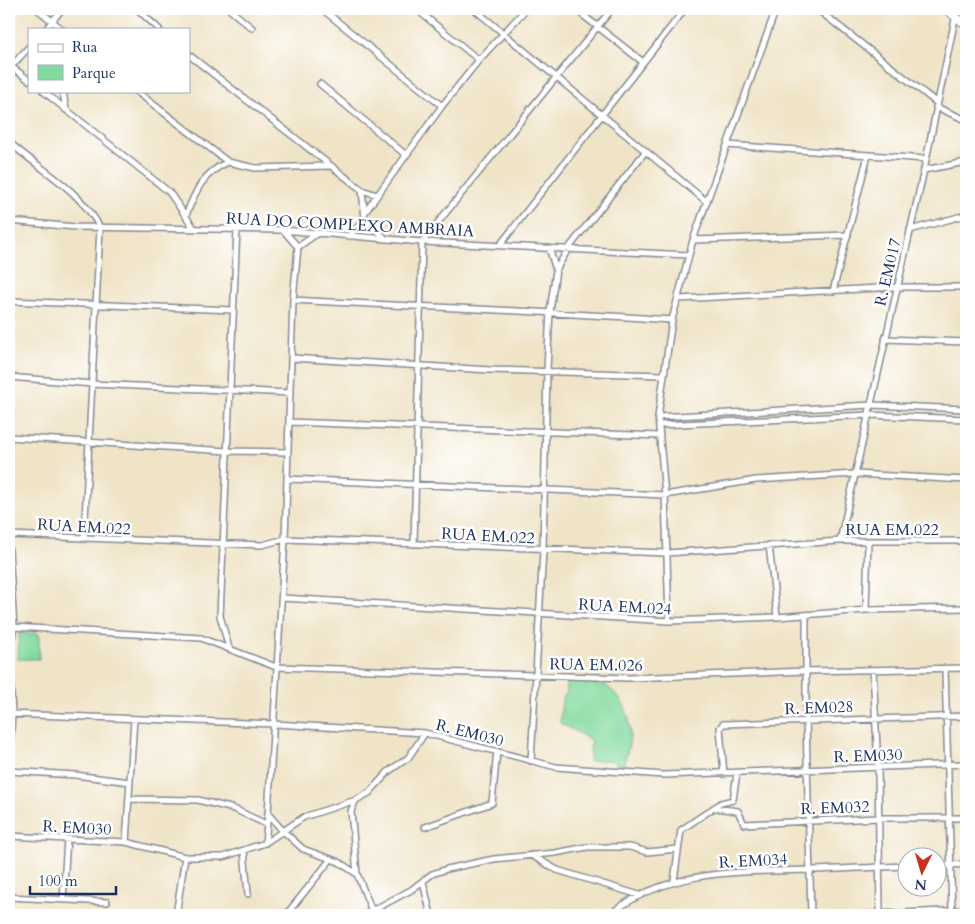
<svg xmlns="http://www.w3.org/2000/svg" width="975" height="924" font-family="Cardo,serif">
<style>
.green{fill:#83da9e;stroke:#4f847e}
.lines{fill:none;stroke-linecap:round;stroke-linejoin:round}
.street-casing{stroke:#868a92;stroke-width:8}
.secondary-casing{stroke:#868a92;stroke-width:9}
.street{stroke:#fff;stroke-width:5}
.secondary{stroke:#fff;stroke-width:7}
.labels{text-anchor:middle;stroke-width:5;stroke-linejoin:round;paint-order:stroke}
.street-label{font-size:16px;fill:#1b2f5e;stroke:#fff}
</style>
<rect width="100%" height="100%" fill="#fff"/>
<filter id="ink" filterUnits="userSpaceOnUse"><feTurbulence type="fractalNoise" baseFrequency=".02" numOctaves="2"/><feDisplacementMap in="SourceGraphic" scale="10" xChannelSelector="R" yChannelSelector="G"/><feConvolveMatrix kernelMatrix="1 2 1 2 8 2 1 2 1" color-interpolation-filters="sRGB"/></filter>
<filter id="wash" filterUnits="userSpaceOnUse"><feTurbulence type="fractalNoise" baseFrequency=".0096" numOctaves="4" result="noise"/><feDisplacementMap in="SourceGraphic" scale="20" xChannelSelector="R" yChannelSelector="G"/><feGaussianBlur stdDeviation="1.12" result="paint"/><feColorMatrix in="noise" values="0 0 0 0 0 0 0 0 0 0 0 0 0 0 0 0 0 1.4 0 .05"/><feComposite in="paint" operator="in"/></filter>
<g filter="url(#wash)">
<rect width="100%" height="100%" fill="#f0e4c7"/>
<path class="green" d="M19,633L39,634V659H18Z
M566,679C575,680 592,677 600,682C632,699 637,735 622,766L610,760L589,761L591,740L560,723L562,699L567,693Z"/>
</g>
<g filter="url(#ink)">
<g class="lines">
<g class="street-casing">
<path id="street" d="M37,9L62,29
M137,9L159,29
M229,9L252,28
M322,9L442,106
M416,9L479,60
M474,9L707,202
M575,9L643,62
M817,9L937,103
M46,29L62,9
M189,55L362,190L377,195
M9,65L29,80
M9,69L29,47
M320,84L406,155
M43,91L169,192L194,228
M63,91L66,110
M136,91L228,162L255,168L330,166
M936,107L966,120
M9,142C39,169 82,191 100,228L84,539
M727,145L926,159
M924,170L966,162
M366,211L442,106L479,60L526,9
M186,215C196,190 203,173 228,162
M365,219L386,239
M9,221L75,227L283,230L422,242L689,255
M910,230L966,215
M349,236L365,219L362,190
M693,240L848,235
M500,245L685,9
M298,247L315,235
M549,248L556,270
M833,291L868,155
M679,299L896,287H966
M293,300C419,307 546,311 672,320
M9,301L233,310
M885,339L966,342
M291,358L490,370L663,375
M9,377L92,384L290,393
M658,417L871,405L966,409
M289,422L660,436
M659,425L869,415L966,419
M9,437L227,451L288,452
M288,479L665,495L756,480L855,474L966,480
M9,535L262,545L285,539L667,553L840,541H966
M840,541L924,170L957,9
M414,544L422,242L612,9
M769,545L777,617
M9,550L14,627L9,652L12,714L9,763
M282,598L669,621L777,617L866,610L966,608
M866,610L868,541
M806,615V720L811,915
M669,621L665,495L658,417L672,320L693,240L776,9
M14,627L201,638L276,667L629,678L805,671L966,668
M229,648L220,616L237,229
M945,669L952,911
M873,670L878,767L880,914
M9,714L275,724L425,733
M531,761L543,550L547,370L550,311L556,270L568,249L645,152
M9,771L75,775L130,782
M724,774L720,728L723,724L966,716
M130,799L198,800L234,809L266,824
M356,800L351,811L357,874L372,911
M715,808L738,811L744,824L879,818H966
M268,814L282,830L303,849L339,862L357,874
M425,827L492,803L497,751
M9,836L126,842L185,857H223L265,843L304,817L356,800L369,793L389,771L408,758L425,733L556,767L663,775L966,764
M126,842L134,719
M265,843L268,814L285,539L293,300L298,247L283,230
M244,851L248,894
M531,855L557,870L639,895
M938,866L966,864
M674,881L681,830L721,803L733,800L737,773
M423,882L431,915
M9,897L107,902
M63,900L67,839
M176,915L185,857
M286,915L331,859
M364,915L411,890L432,874L447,869L494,859L555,853L587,847H630L647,852L678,849
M609,915C668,868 741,872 812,870C844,869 876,867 908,866
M857,915L966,910"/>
</g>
<g class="secondary-casing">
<path id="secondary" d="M945,9L966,25"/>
</g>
<use href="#street" class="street"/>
<use href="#secondary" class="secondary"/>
</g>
</g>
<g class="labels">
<g class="street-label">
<text transform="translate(350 224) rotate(3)" y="6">RUA DO COMPLEXO AMBRAIA</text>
<text transform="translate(887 272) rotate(-77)" y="6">R. EM017</text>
<text transform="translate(84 526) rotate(3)" y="6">RUA EM.022</text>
<text x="892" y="535">RUA EM.022</text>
<text transform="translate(488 535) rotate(3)" y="6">RUA EM.022</text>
<text transform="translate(625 606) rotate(3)" y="6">RUA EM.024</text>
<text transform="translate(596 664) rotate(1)" y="6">RUA EM.026</text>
<text transform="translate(819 707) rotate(-2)" y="6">R. EM028</text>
<text transform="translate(470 732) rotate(14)" y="6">R. EM030</text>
<text transform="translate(868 755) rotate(-2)" y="6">R. EM030</text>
<text transform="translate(835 807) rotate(-2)" y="6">R. EM032</text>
<text transform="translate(77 827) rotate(3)" y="6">R. EM030</text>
<text transform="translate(753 860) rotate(-3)" y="6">R. EM034</text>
</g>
</g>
<rect width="975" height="924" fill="none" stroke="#fff" stroke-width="30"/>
<rect x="28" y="28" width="162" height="65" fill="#ffffff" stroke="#a4acbf"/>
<rect x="38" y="44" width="25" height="8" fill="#ffffff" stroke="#a4acbf"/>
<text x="72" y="52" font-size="15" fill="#1b2f5e">Rua</text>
<rect x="38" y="65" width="25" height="15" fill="#83da9e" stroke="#a4acbf"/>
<text x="72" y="78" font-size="15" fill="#1b2f5e">Parque</text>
<g transform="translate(922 872) rotate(185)"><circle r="24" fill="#ffffff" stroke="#a4acbf"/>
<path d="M0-4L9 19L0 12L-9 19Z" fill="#c8321e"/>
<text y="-8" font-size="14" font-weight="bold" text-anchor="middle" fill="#1b2f5e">N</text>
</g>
<path d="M30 886v8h86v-8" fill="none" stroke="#1b2f5e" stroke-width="2.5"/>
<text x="38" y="886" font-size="15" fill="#1b2f5e" stroke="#ffffff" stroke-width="4" paint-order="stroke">100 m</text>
</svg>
